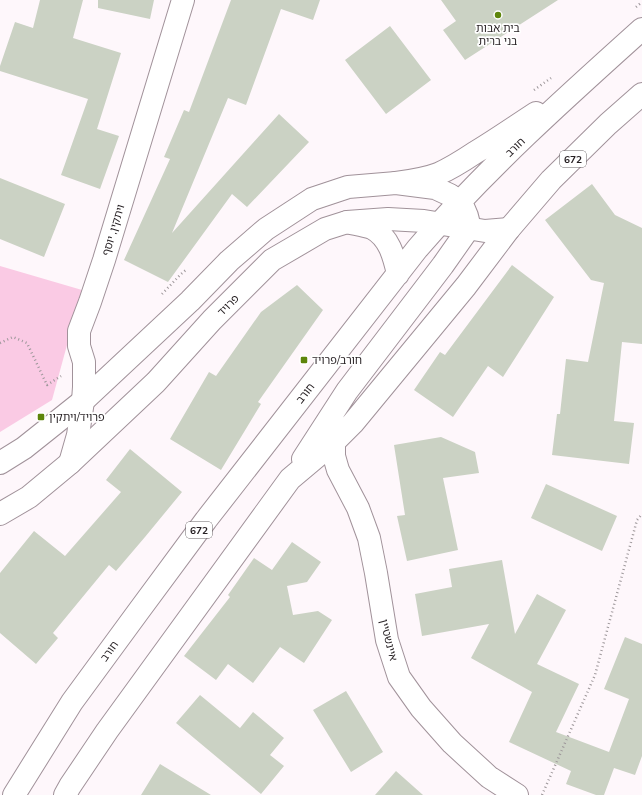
<svg xmlns="http://www.w3.org/2000/svg" width="642" height="795" font-family="Mulish,'Noto Sans Hebrew',sans-serif">
<style>
.green{fill:#facae4}
.building{fill:#cbd2c4}
.lines{fill:none;stroke-linecap:round;stroke-linejoin:round}
.minor-casing{stroke:#a1929a;stroke-width:24}
.secondary-casing{stroke:#a1929a;stroke-width:24}
.primary-casing{stroke:#a1929a;stroke-width:24}
.path{stroke:#9d979a;stroke-width:2.5;stroke-dasharray:1 3;stroke-linecap:butt}
.minor{stroke:#fff;stroke-width:22}
.secondary{stroke:#fff;stroke-width:22}
.primary{stroke:#fff;stroke-width:22}
.poi-dot{fill:#5d850b;stroke:#fff;stroke-width:1.5}
.labels{text-anchor:middle;stroke-width:3.5;stroke-linejoin:round;paint-order:stroke}
.shield{fill:#fff;stroke:#666264;stroke-width:1}
.shield-label{font-size:10px;font-weight:bold;fill:#251f22}
.poi-label{font-size:11px;fill:#251f22;stroke:#fff;text-anchor:start}
.street-label{font-size:11px;fill:#251f22;stroke:#fff}
</style>
<rect width="100%" height="100%" fill="#fef7fb"/>
<path class="green" d="M0,266L82,290L52,400L0,432Z"/>
<path class="building" d="M40,0H83L73,38L121,53L97,129L119,136L100,189L61,175L88,99L0,71V66L15,22L33,28Z
M98,0H154L150,19L98,8Z
M231,0H320L313,20L281,9L246,105L228,98L172,233L279,114L309,142L247,207L232,194L168,282L124,260L170,159L164,157L184,110L189,112Z
M441,0H558L465,60L443,30L456,21Z
M390,26L431,80L386,114L345,60Z
M0,178L65,204L44,257L0,239Z
M592,184L615,215L642,228V344L622,342L614,421L634,423L629,464L552,455L557,414H560L566,359L588,362L604,283L591,280L545,220Z
M512,265L554,297L503,377L488,366L453,417L414,390L440,352L445,355Z
M297,285L323,310L258,402L261,404L221,470L170,439L209,372L216,376L261,312Z
M441,437L475,452L479,473L443,478L458,550L407,561L397,516L405,515L394,445Z
M130,449L182,492L145,537L116,571L109,565L53,633L58,638L36,664L0,633V573L34,531L65,556L121,492L106,480Z
M546,484L617,516L602,551L531,518Z
M292,542L321,562L307,582L287,586L293,615L318,611L332,620L304,663L280,647L253,683L228,664L216,680L184,656L230,597L228,595L254,558L272,570Z
M502,560L515,634L537,594L566,610L537,664L579,684L556,732L609,752L629,699L604,689L625,637L642,644V756L635,775L614,768L604,795H596L566,784L571,771L509,742L532,692L471,658L489,624L422,636L415,594L452,587L449,569Z
M346,691L383,752L351,772L313,710Z
M200,695L240,728L253,712L284,738L270,755L284,766L261,794L176,723Z
M160,764L211,795H141Z
M396,771L423,795H375Z"/>
<g class="lines">
<g class="minor-casing">
<path id="minor" d="M334,442V456L338,470L358,508L369,538L376,573L387,640L399,677L421,708L452,743L489,777L517,795
M70,463L78,435L83,401L84,387V362L79,346V331L90,302L104,260L183,0"/>
</g>
<g class="secondary-casing">
<path id="secondary" d="M0,463L24,448L83,401L190,301L229,261L266,229L312,199L348,187L396,183L435,188L450,195L460,202
M0,514L29,497L70,463L156,382L212,320L272,260L325,229L347,222L388,219L424,221L485,231L509,229"/>
</g>
<g class="primary-casing">
<path id="primary" d="M396,183C411,181 425,179 438,174C452,168 464,160 476,152C496,140 516,126 536,113
M347,222C355,224 364,225 372,228C389,237 394,256 398,274
M303,459L347,391L443,265L469,228C469,218 466,211 460,202
M14,795L72,702L138,612L206,520L417,249C485,170 564,99 642,29
M65,795L70,786L107,731L290,479L334,442L353,423L466,286L509,229L551,180L608,124L642,94"/>
</g>
<path class="path" d="M636,7L642,2
M534,90L551,78
M162,294L181,274L187,269
M0,343L13,337L27,343L47,385L61,376
M542,795L595,675L637,520L642,514"/>
<use href="#minor" class="minor"/>
<use href="#secondary" class="secondary"/>
<use href="#primary" class="primary"/>
</g>
<g class="poi-dot">
<circle cx="498" cy="15" r="4"/>
<rect x="300" y="356" width="8" height="8" rx="2"/>
<rect x="37" y="413" width="8" height="8" rx="2"/>
</g>
<g class="labels">
<g class="shield">
<rect x="560" y="151" width="26" height="16" rx="3"/>
<rect x="186" y="522" width="26" height="16" rx="3"/>
</g>
<g class="shield-label">
<text x="573" y="163">672</text>
<text x="199" y="534">672</text>
</g>
<g class="poi-label">
<text x="498" y="32" text-anchor="middle">בית אבות<tspan x="498" dy="13">בני ברית</tspan></text>
<text x="312" y="364">חורב/פרויד</text>
<text x="49" y="421">פרויד/ויתקין</text>
</g>
<g class="street-label">
<text transform="translate(515 147) rotate(-44)" y="4">חורב</text>
<text transform="translate(113 230) rotate(-73)" y="4">ויתקין, יוסף</text>
<text transform="translate(228 305) rotate(-45)" y="4">פרויד</text>
<text transform="translate(305 393) rotate(-52)" y="4">חורב</text>
<text transform="translate(389 640) rotate(76)" y="4">איינשטיין</text>
<text transform="translate(109 651) rotate(-54)" y="4">חורב</text>
</g>
</g>
</svg>
